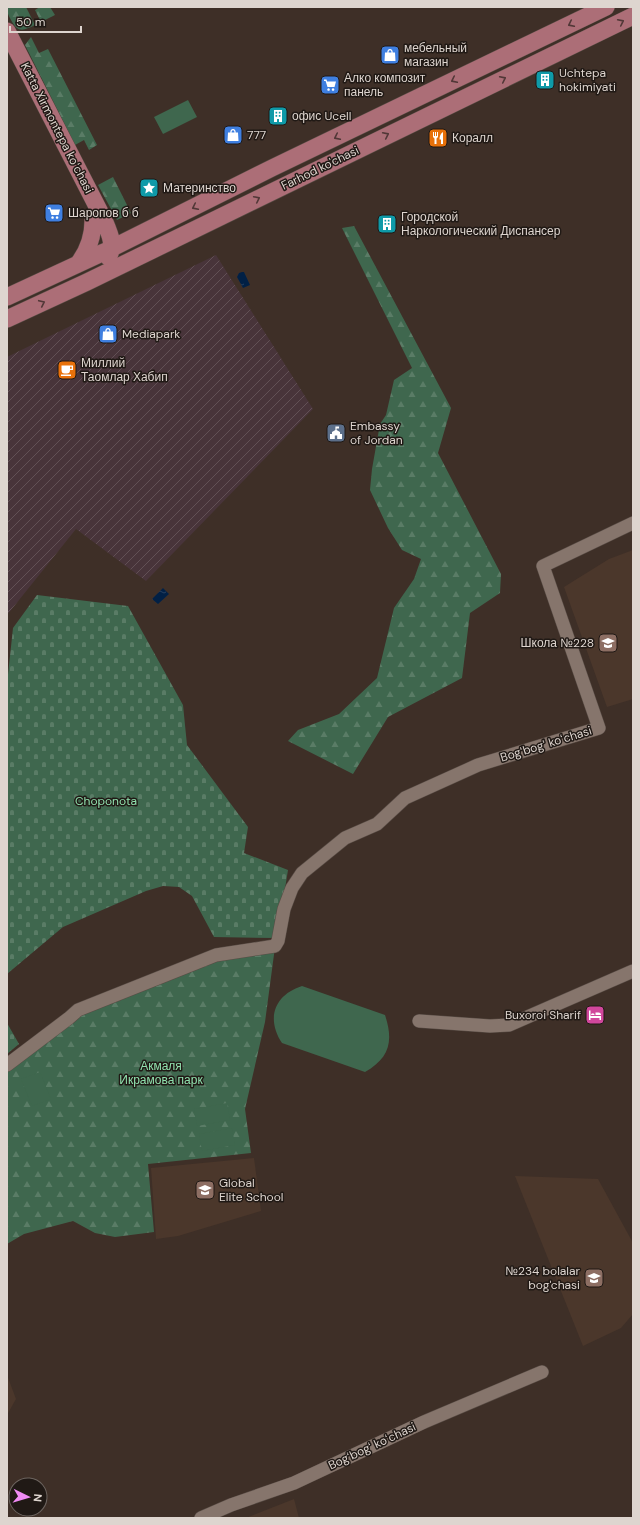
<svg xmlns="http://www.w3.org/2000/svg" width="640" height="1525" font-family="'DM Sans',sans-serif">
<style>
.built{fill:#4b372b}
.industrial{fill:url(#industrial-furrows)}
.forest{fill:url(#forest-firs)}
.cemetery{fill:url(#cemetery-stones)}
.pitch{fill:#3f674e}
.water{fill:url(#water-ripples)}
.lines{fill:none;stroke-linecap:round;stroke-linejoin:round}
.minor-casing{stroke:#584c45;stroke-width:14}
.major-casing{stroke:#584c45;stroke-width:18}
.minor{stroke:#86756c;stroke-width:13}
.major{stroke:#ac6e77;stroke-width:17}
.oneway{stroke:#513737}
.labels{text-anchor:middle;stroke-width:3;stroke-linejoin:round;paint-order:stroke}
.poi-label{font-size:12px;fill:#ded5cf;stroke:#201915;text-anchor:start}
.street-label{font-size:12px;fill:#ded5cf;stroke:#201915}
.park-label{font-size:12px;fill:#90e1ae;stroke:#201915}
</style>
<defs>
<pattern id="industrial-furrows" width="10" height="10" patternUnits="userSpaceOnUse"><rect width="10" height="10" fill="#48343a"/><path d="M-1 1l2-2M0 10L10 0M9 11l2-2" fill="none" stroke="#625055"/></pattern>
<pattern id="forest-firs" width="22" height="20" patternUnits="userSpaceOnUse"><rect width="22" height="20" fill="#3f674e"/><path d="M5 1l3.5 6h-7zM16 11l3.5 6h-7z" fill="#5a7c66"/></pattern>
<pattern id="cemetery-stones" width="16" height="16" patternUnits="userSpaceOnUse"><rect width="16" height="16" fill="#3f674e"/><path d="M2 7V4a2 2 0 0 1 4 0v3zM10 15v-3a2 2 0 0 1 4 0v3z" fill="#5a7c66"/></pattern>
<pattern id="water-ripples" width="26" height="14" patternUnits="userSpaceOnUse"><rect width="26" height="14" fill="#012045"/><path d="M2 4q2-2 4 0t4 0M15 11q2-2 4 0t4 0" fill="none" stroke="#26405f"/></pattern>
</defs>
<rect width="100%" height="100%" fill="#3e2f27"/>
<path class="built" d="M633,550V699L607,707L564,587L609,559Z
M254,1158L261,1211L178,1236L156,1239L151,1168Z
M515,1176L598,1179L633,1243V1314L621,1328L583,1346Z
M7,1375L16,1399L7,1415Z
M294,1499L299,1518H246Z"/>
<path class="industrial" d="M216,255L313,409L146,581L76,529L7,615V357Z"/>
<path class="forest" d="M7,7H26L35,25C23,31 18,33 11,20C8,15 7,12 7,7Z
M40,7H50L55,15L41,22L35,10Z
M31,37L39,53L48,49L97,145L89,150L84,140L75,145L25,45Z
M113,177L131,213L117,220L98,185Z
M354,226L451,408L438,453L501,574L500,593L470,613L462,678L388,717L353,774L288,741L298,730L339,714L377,678L394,608L414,579L421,559L402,550L388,528L370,490L372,469L380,424L386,415L394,380L412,368L342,228Z
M275,947L265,1022L245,1109L251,1153L148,1164L154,1232L115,1237L95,1233L73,1221L24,1234L7,1244V1070L76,1013L213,951Z"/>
<path class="cemetery" d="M37,595L128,606L183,705L187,745L248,827L244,853L288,870L277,938L214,937L192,896L179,887L163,886L146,891L63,927L7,974V684L13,628Z
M7,1023L19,1044L7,1054Z"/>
<path class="pitch" d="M188,100L197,117L163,134L154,117Z
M302,986L385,1015C394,1042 389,1058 365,1072L282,1043C266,1019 274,995 302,986Z
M40,1072L51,1099L32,1106L21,1079Z
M227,1103L230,1120L197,1126L194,1109Z
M232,1128L235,1145L202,1151L199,1134Z"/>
<path class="water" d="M242,272H244L250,285L243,288L237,277L239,273Z
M163,588L169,594L158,604L152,599Z"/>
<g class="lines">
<g class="minor-casing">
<path id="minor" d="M419,1021L490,1026L509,1025L633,971
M7,1065L69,1018L78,1010L216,955L275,946L278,941L284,909L292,888L302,873L345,838L377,824L405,798L478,765L599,728L543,566L633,523
M201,1518L231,1505L294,1483L424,1422L542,1372"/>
</g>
<g class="major-casing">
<path id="major" d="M7,31L104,220C109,232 116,246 108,257
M78,264C88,251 93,238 93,221
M7,297L104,252L272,168L606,7
M7,319L87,282L633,16"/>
</g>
<use href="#minor" class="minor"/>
<use href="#major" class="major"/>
</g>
<defs><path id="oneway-chevron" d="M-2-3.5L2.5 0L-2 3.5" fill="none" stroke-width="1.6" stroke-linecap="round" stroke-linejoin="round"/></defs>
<g class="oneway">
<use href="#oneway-chevron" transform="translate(621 22) rotate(-26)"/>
<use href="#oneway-chevron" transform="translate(571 24) rotate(154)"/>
<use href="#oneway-chevron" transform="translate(503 79) rotate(-26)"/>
<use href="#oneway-chevron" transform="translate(454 80) rotate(154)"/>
<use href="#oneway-chevron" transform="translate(386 135) rotate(-26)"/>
<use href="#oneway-chevron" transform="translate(337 137) rotate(154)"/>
<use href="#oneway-chevron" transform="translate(257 199) rotate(-26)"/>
<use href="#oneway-chevron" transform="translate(195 207) rotate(154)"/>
<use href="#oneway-chevron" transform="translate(42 303) rotate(-25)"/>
</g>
<defs>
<g id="shop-square" transform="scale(1)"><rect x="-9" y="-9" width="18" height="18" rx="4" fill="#3f7fe0" stroke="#201915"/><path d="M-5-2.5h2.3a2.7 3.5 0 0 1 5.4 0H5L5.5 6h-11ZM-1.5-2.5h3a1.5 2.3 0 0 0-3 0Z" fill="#fff"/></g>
<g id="building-square" transform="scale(1)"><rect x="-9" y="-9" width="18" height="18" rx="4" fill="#0f9aa8" stroke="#201915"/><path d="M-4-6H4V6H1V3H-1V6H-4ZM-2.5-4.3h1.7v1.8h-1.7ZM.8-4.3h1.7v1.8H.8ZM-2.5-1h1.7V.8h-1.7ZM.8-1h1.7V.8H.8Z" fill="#fff"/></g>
<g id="supermarket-square" transform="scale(1)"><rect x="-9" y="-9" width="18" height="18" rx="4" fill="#3f7fe0" stroke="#201915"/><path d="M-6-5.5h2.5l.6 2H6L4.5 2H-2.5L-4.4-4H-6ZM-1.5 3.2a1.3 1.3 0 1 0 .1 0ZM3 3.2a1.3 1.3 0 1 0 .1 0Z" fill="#fff"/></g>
<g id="restaurant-square" transform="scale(1)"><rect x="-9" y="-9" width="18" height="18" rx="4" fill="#e8710a" stroke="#201915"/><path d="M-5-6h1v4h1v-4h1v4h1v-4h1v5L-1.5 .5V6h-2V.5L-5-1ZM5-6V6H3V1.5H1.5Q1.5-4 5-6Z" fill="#fff"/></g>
<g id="sight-square" transform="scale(1)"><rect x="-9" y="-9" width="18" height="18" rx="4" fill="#0f9aa8" stroke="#201915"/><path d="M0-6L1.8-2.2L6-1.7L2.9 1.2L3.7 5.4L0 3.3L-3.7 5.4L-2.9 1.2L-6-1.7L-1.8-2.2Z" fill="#fff"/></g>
<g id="cafe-square" transform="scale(1)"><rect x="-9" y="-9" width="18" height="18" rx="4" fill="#e8710a" stroke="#201915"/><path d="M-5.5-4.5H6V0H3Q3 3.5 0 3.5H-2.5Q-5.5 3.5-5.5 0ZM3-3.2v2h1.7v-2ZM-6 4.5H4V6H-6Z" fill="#fff"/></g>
<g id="civic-square" transform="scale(1)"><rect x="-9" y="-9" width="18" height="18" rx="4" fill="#5c6f8a" stroke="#201915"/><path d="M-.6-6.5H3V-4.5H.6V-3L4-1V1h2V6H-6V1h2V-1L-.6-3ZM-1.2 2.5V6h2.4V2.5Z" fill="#fff"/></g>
<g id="school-square" transform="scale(1)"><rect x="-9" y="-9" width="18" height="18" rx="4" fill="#8d6e63" stroke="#201915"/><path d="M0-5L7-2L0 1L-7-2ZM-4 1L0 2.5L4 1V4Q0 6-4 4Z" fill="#fff"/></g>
<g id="hotel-square" transform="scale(1)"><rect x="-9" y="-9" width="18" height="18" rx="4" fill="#d1479c" stroke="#201915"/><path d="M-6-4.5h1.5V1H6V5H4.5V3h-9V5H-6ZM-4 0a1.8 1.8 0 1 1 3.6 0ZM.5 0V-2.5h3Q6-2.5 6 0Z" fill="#fff"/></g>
</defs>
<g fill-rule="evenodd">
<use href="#shop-square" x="390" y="55"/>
<use href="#building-square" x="545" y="80"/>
<use href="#supermarket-square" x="330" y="85"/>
<use href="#building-square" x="278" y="116"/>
<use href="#shop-square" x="233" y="135"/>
<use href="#restaurant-square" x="438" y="138"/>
<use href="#sight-square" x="149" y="188"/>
<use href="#supermarket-square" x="54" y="213"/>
<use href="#building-square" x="387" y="224"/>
<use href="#shop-square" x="108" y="334"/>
<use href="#cafe-square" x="67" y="370"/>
<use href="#civic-square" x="336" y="433"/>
<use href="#school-square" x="608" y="643"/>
<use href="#hotel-square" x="595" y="1015"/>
<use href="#school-square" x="205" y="1190"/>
<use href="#school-square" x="594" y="1278"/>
</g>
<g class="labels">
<g class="poi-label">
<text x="404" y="52">мебельный<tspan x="404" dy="14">магазин</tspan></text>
<text x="559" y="77">Uchtepa<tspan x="559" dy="14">hokimiyati</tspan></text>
<text x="344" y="82">Алко композит<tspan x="344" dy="14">панель</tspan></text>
<text x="292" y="120">офис Ucell</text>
<text x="247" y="139">777</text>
<text x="452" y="142">Коралл</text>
<text x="163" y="192">Материнство</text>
<text x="68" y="217">Шаропов б б</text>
<text x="401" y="221">Городской<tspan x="401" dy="14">Наркологический Диспансер</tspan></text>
<text x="122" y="338">Mediapark</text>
<text x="81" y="367">Миллий<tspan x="81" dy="14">Таомлар Хабип</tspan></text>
<text x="350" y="430">Embassy<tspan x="350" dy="14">of Jordan</tspan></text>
<text x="594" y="647" text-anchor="end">Школа №228</text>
<text x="581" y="1019" text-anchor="end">Buxoroi Sharif</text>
<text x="219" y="1187">Global<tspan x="219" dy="14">Elite School</tspan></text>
<text x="580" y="1275" text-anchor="end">№234 bolalar<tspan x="580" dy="14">bog'chasi</tspan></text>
</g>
<g class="street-label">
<text transform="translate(57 128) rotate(63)" y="4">Katta Xirmontepa koʻchasi</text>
<text transform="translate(320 168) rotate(-26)" y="4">Farhod ko'chasi</text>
<text transform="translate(546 744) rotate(-17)" y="4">Bogʻbogʻ koʻchasi</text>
<text transform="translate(372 1446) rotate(-25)" y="4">Bogʻbogʻ koʻchasi</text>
</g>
<g class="park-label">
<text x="106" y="805">Choponota</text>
<text x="161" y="1070">Акмаля<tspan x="161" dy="14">Икрамова парк</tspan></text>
</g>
</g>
<rect width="640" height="1525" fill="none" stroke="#ded5cf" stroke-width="16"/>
<g transform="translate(28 1497) rotate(95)"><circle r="19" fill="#201915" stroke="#6c645f"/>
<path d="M0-3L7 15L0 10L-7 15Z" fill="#f08bf5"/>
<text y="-6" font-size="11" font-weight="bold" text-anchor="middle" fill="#ded5cf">N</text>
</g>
<path d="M10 26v6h71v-6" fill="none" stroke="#ded5cf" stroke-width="2"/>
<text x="16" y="26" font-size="12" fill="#ded5cf" stroke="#201915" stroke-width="3" paint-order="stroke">50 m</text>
</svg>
